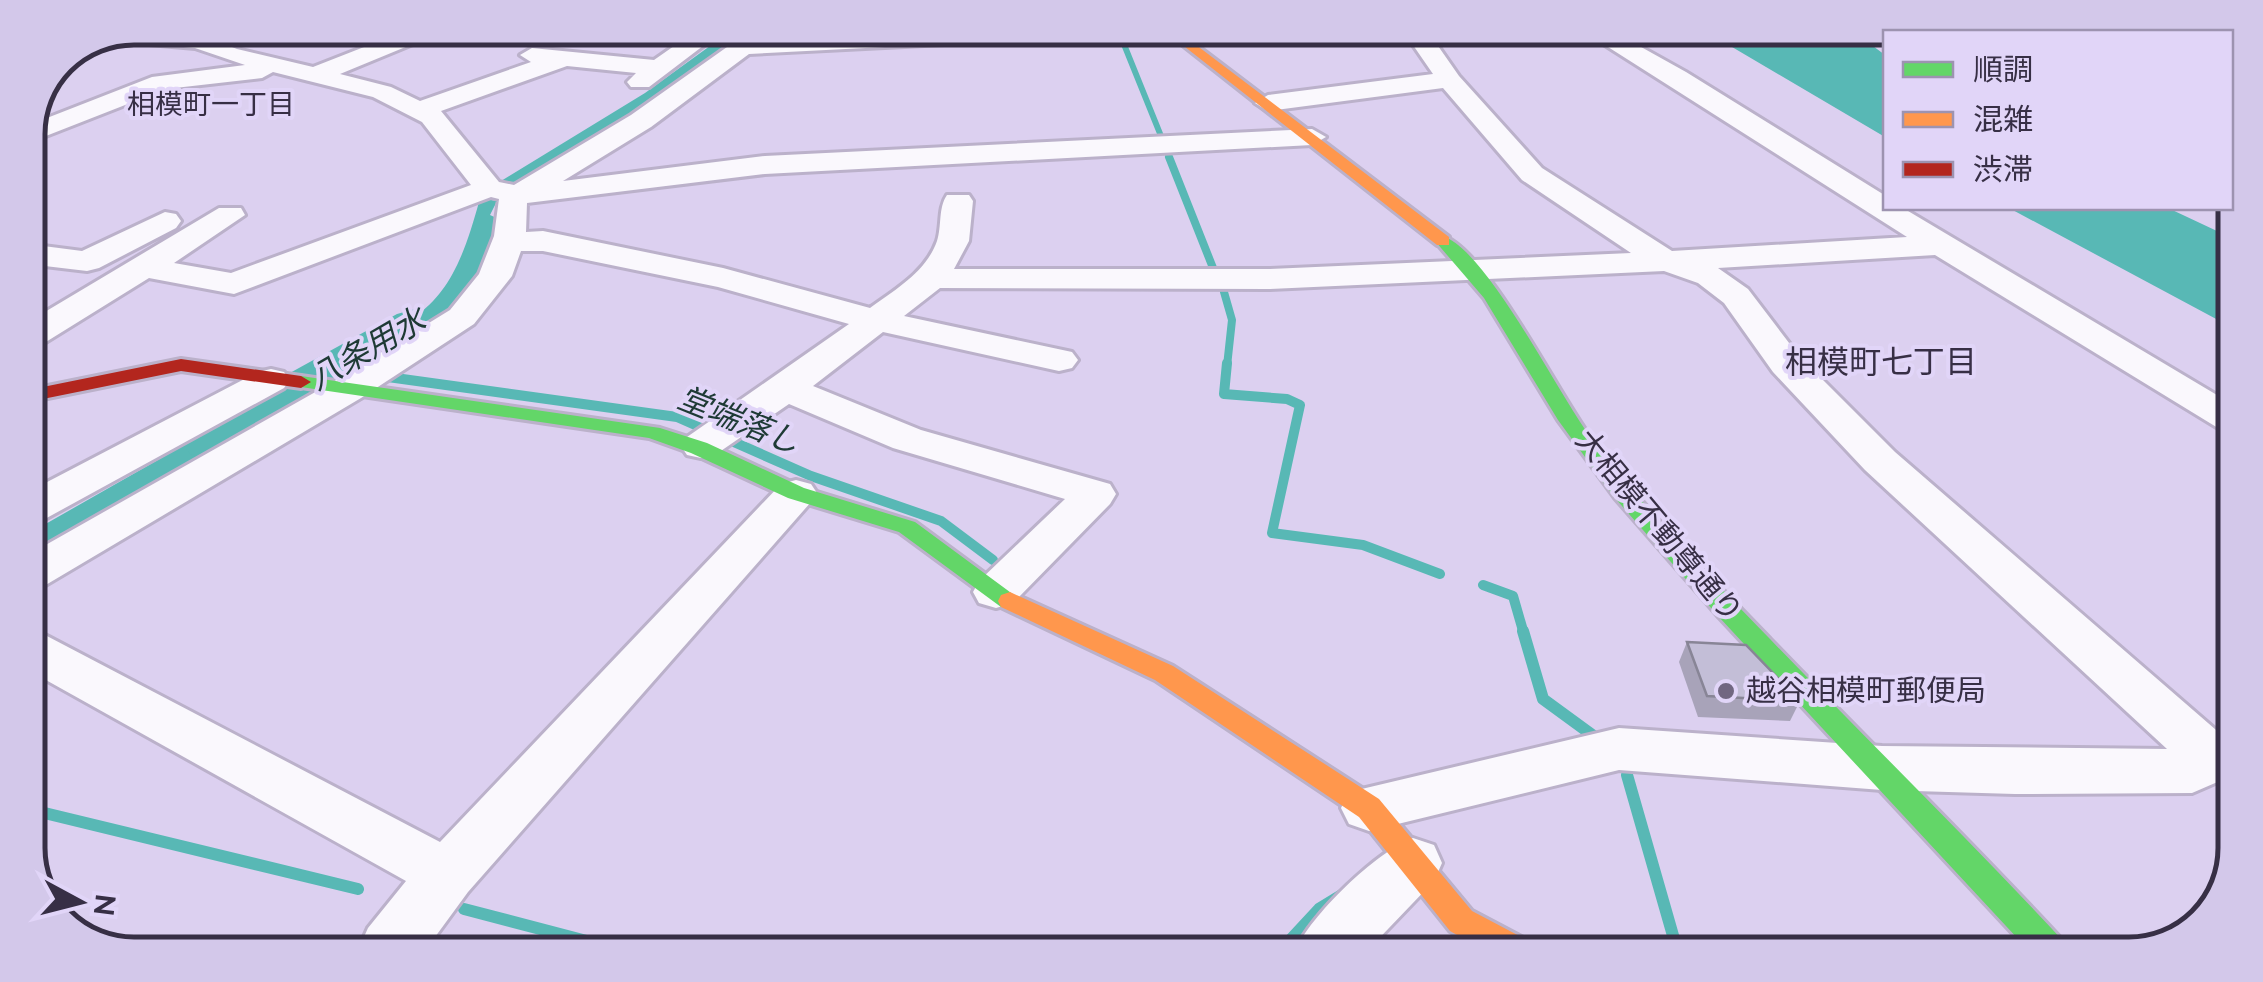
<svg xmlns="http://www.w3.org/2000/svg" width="2263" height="982" font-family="Raleway,'Noto Sans JP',sans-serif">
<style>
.water{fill:#58b8b5}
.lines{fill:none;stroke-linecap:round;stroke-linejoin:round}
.stream-far3{stroke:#58b8b5;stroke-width:6}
.stream-far2{stroke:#58b8b5;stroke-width:8}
.stream-far1{stroke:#58b8b5;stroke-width:10}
.stream{stroke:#58b8b5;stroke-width:12}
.river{fill:#58b8b5;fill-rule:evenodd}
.street-casing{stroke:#bbb1ca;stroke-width:6}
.fast-casing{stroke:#bbb1ca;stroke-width:6}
.slow-casing{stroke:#bbb1ca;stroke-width:6}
.jam-casing{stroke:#bbb1ca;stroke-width:6}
.street{fill:#faf8fd;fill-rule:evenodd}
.fast{fill:#63d668;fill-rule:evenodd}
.slow{fill:#ff974d;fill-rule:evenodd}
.jam{fill:#b3261e;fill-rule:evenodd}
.wall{fill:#a8a3b9}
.building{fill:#c3bed7;stroke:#888596;stroke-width:2.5}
.poi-dot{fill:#716781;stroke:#e1d5f8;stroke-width:4}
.labels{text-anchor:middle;stroke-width:8;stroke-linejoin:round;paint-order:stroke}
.far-neighbourhood-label{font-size:28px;fill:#372f45;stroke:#e1d5f8}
.street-label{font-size:30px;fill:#372f45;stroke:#e1d5f8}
.poi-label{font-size:30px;fill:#372f45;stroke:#e1d5f8;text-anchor:start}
.water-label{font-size:32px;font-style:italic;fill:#1e3a35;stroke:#e1d5f8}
.neighbourhood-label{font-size:32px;fill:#372f45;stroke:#e1d5f8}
.rim{fill:none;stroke:#372f45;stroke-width:5}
</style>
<rect width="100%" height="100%" fill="#dcd0f0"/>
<path class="water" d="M732,30H750C674,87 596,140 512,184L501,181L645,93Z
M1710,34H1857L1885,55V137Z
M480,198L497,201L490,215L501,220L483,281L437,323L365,368L330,365C426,315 451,308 480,198Z
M2009,208H2168L2234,239L2233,328Z
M270,396L297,402L28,553V534Z"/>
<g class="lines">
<path class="stream-far3" d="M1119,32L1163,141
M1167,151L1170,159"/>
<path class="stream-far2" d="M1169,157L1217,278
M1224,292L1232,320L1227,366"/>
<path class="stream-far1" d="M1227,363L1224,394L1287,399L1300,405L1272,533L1363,545L1440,574
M388,377L677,417L811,476L941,521L993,560
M1483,585L1513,596L1524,634"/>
<path class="stream" d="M1523,631L1543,699L1595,737
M1627,775L1678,953
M28,809L358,889
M464,909L617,949
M1280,951L1319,909L1342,895"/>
<path class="river" d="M415,309L433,314L441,325L433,336L232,454L211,459L190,454L181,441L190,428L397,314Z"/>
<g class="street-casing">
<path id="street" d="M410,29H441L437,34L340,74L391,87L420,101L531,62L520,55L532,48L654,60L697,30H724L649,87H631L627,82L636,73L567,66L441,111L499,182L514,185L631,115L751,30H778L769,39L930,31H1074L1062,38L749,54L651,127L563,181L765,156L1312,129L1326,137L1312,145L765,174L527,203L526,232L543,231L723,268L870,308C896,289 926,272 937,241C942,226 938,208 947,195H969L973,201L969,241L954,269H1270L1631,253L1522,180L1443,88L1268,111L1255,103L1268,95L1433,74L1404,32L1429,33L1459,76L1542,168L1672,251L1907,237L1586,33H1616L1686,72L1886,196V208H1903L2232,404V432L2218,428L1935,255L1718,268L1748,289L1799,356L1895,452L2223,736L2229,735V777L2192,793L2015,794L1882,790L1619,770L1369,831L1349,824L1341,808L1349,792L1619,728L1882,746L2167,749L1865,470L1773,372L1724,303L1698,283L1664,271L1270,289L940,288L904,316L1072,352L1078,360L1072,368L1059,371L883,332L813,386L921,430L1110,484L1116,494L1110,504L1013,603L996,608L979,603L973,592L979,581L1065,499L893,448L789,404L715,455L701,458L687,455L681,446L687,437L849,324L718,287L543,251H521L512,276L474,324L361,398L44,586L28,591V555L333,382L450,310L479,274L494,236L499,199L491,197L234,294L149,278L41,345L28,348V322L219,208H241L245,215L174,263L231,273L471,185L422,122L373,97L273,72L262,78L166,89L28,143L29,125L152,77L245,65L195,48L103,40L128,30L199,34L237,49L313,67Z
M79,50L82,54L68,65L55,66L59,58Z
M165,212L176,214L181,221L176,228L99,268L87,271L28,264V244L82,251Z
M271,369L284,372L290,380L284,388L43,520L28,524V492L258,372Z
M796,480L811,484L817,493L811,502L468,892L427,948H359L368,928L406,881L28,670V630L45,635L440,842L781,484Z
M1413,838L1434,845L1442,863L1434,881L1366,952L1295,951C1310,916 1377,851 1413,838Z"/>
</g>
<g class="fast-casing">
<path id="fast" d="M1443,236C1487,251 1558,393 1589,435C1643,508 1707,574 1770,639C1868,741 1969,839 2065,943L2069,954H2032L1719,617L1615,498L1558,420L1484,298L1435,241Z
M301,376L660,428L707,443L804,488L915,522L1022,601L1019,607H1001L899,532L788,498L691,453L649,438L294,386L291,382Z"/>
</g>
<g class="slow-casing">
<path id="slow" d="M1166,32H1179L1449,237V245H1437Z
M1010,592L1173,666L1379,799L1472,911L1529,941L1533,952H1487L1450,931L1359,817L1155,680L1001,607L998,601L1001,595Z"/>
</g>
<g class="jam-casing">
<path id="jam" d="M181,359L301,376L311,382L301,388L181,371L28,402V390Z"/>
</g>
<use href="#street" class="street"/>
<use href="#fast" class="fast"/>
<use href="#slow" class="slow"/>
<use href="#jam" class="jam"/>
</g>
<path class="wall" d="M1687,642L1800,701L1790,721L1698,717L1679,662Z"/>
<path class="building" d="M1687,642L1746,645L1800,701L1707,696Z"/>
<circle class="poi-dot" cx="1726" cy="691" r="10"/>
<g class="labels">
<g class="far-neighbourhood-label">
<text x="211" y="114">相模町一丁目</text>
</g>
<g class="street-label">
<text transform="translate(1659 526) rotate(50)" y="10">大相模不動尊通り</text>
</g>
<g class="poi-label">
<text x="1746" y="701">越谷相模町郵便局</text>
</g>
<g class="water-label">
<text transform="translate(367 349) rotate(-30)" y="11">八条用水</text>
<text transform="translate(739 420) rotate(22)" y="11">堂端落し</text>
</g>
<g class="neighbourhood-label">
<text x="1881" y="373">相模町七丁目</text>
</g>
</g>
<path d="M0 0H2263V982H0ZM134 45H2129A89 89 0 0 1 2218 134V848A89 89 0 0 1 2129 937H134A89 89 0 0 1 45 848V134A89 89 0 0 1 134 45Z" fill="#d3c8ea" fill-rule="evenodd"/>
<path class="rim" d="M134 45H2129A89 89 0 0 1 2218 134V848A89 89 0 0 1 2129 937H134A89 89 0 0 1 45 848V134A89 89 0 0 1 134 45Z"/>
<rect x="1883" y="30" width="350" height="180" fill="#e1d5f8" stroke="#9d93b0" stroke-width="2.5"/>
<rect x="1903" y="62" width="50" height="15" fill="#63d668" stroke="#9d93b0" stroke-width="2.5"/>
<text x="1973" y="80" font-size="30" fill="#372f45">順調</text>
<rect x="1903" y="112" width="50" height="15" fill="#ff974d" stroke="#9d93b0" stroke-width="2.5"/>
<text x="1973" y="130" font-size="30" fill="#372f45">混雑</text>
<rect x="1903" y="162" width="50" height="15" fill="#b3261e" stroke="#9d93b0" stroke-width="2.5"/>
<text x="1973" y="180" font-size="30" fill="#372f45">渋滞</text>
<g transform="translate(80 902) rotate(97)" stroke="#e1d5f8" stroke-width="8" paint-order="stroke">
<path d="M0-8L18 38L0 25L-18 38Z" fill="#372f45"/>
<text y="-15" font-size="28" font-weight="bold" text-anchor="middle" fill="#372f45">N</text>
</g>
</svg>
